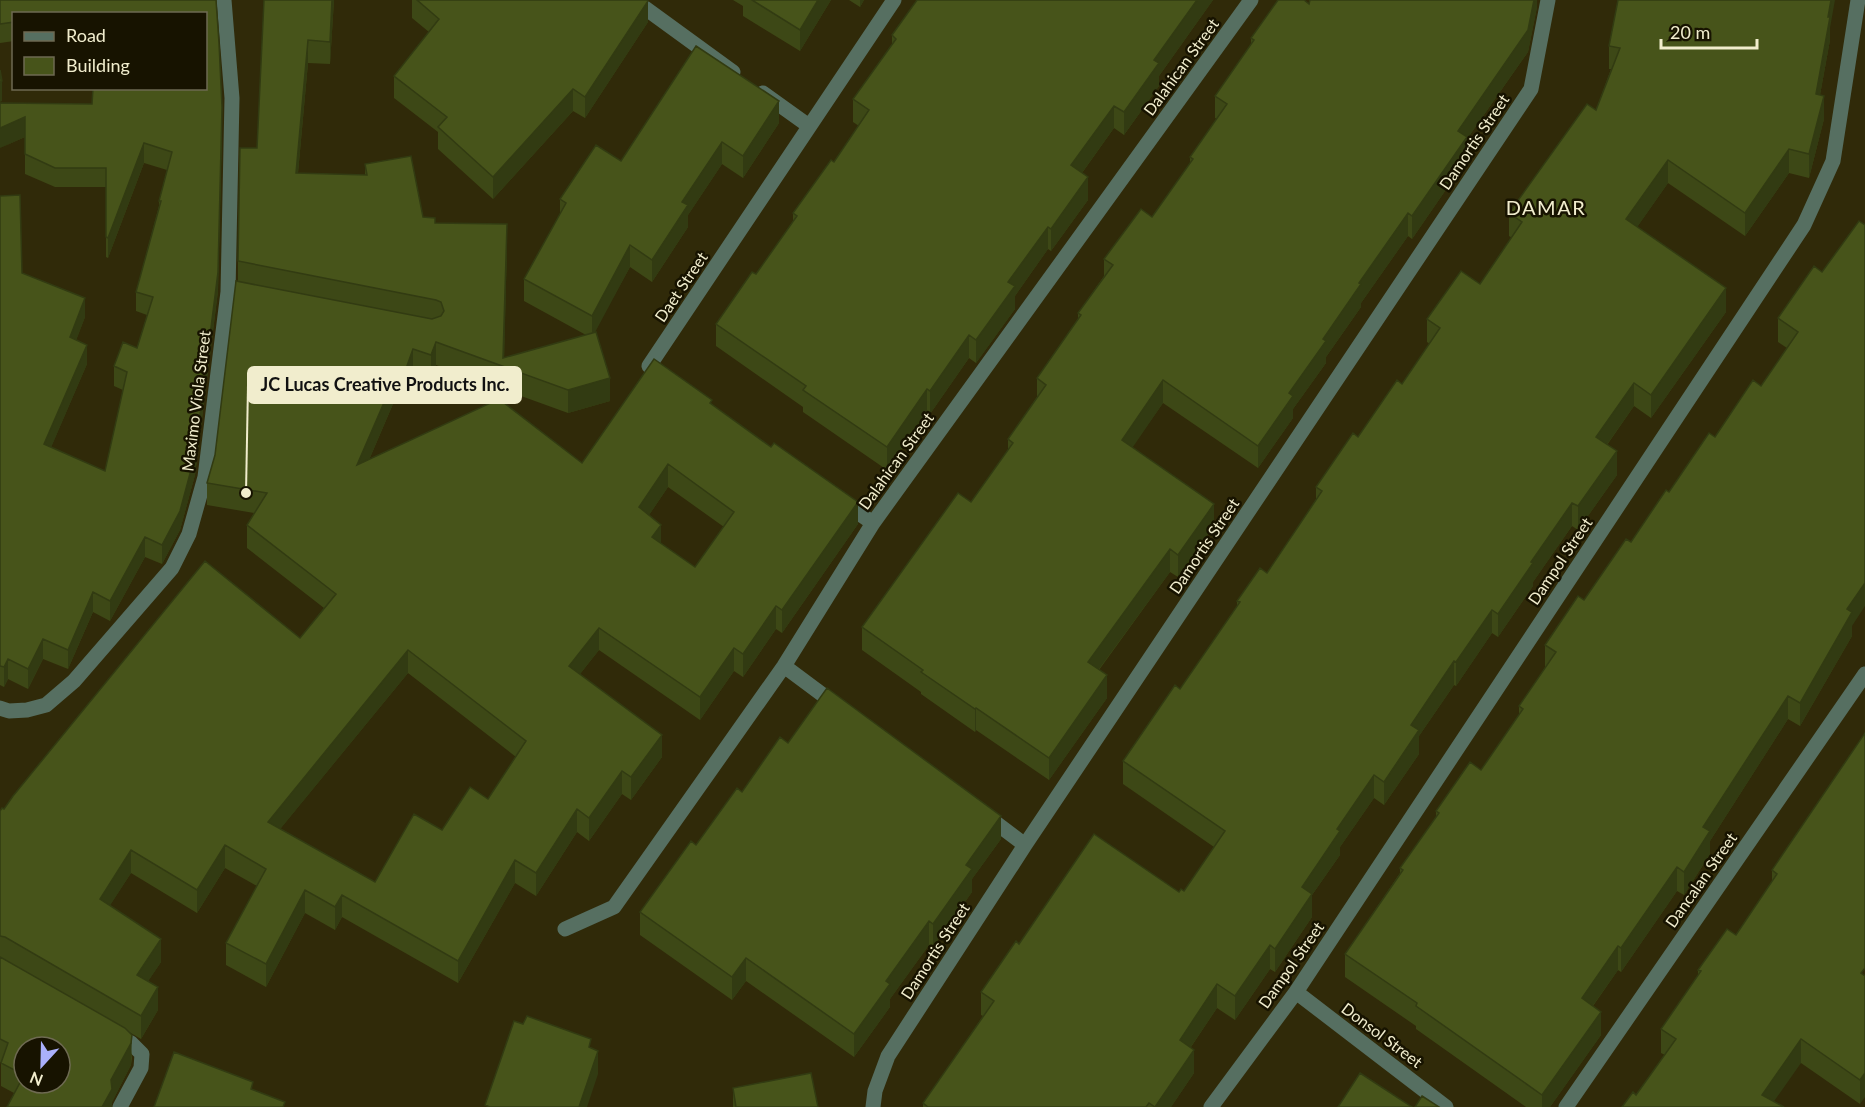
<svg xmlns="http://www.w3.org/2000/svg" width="1865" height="1107" font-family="Lato,sans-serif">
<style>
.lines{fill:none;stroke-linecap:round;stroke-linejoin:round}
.minor{stroke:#566f61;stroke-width:15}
.wall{fill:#3d4816;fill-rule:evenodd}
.shaded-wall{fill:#323b12}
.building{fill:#47541a;stroke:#323b12;stroke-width:1.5;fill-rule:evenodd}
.labels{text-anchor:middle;stroke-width:5;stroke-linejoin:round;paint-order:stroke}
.street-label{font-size:16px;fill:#f1edcd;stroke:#171300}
.quarter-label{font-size:20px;letter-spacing:1.5px;fill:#f1edcd;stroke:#171300}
.leader{fill:none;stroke:#f1edcd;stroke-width:2}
.callout-dot{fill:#f1edcd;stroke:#171300;stroke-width:2}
.callout{fill:#f1edcd;stroke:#f1edcd;stroke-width:2}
.callout-label{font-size:18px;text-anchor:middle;font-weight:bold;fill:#111}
</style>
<rect width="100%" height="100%" fill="#302a09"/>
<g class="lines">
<path class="minor" d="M634,0L733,72
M763,93L809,126
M657,372L649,366L894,0
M841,501L873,523
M784,666L839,707
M0,708L9,711L27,710L46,705L74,681L172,568L189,534L205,477L228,292L232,98L224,0
M984,814L1025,845
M565,929L614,907L784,666L873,523L1251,0
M1296,992L1446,1107
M115,1034L131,1043L142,1054L141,1068L120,1107
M873,1107L875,1091L888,1056L1025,845L1531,89L1548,0
M1211,1107L1296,992L1804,225L1833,161L1858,0
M1566,1107L1865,674"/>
</g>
<path class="wall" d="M0,0H216L222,127L218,291L195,475L180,530L162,564L145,557L110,621L93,612L68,669L43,659L28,689L8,679L4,687L0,685V196L22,273L85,317L76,340L87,364L51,447L105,471L123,390L114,386V366L137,348L147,315L136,311V292L159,206V201L167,170L144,163L108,258L106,257V187H55L25,174V137L0,148L92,104L206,14H14V41L0,43Z
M264,0H334L330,64L308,63L298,173L365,175V164L423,217L435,223L507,246L504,358L586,335L524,301V279L560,214V199L621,161L779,123L743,178L722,164L688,215V227L652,282L630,267L594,332L610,401L568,413L436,365L431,378L413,371L403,400L396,397L369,460L582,463L712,404L858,524L782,633L776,629L743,677L734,671L700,720L599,650L580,674L662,757L631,800L622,794L589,841L577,832L536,896L515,883L458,983L342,917L335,930L305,913L266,987L226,965V943L257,886L225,868L197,913L131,873L110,905L161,962L148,981L158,1010L141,1039L129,1032L132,1058L131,1065L112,1102V1107L14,1093L1,1086V1062H0V811L300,638L324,608L247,548V525L254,513L207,505V483L215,455L238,281V261L257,148ZM668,487L724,527L695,567L661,544L649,515ZM408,673L516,757L488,799L442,830L375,882L280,829Z
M412,0H647L648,22L585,118L573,111L493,199L438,149V132L394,98V76L429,32L412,18Z
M733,0H831L800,51L743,16V6Z
M849,0H864L860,7Z
M917,0H1213L1159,76V86L1124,135L1114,128L1082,173L1088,200L1051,251L1048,249L1015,296V309L976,363L969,358L930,414L927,412L887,470L803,412V407L716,346V324L756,274L793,221V213L834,162L859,126L853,122V99L892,45V35Z
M1537,0V7L1528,52L1467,139V159L1412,239L1408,236L1361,303V307L1326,357V363L1293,409V418L1258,468L1163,403L1132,447L1214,526L1178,577L1170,572L1099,670L1107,698L1049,780L976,730L975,732L921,694V692L862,650V627L971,502L1008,450V439L1037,397V378L1078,319V313L1104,276V259L1152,217L1190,163V157L1217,119L1215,118V96L1251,44V38L1309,4Z
M1830,28V40L1820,95L1824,119L1809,178L1789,173L1745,236L1668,183L1637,227L1726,312L1651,418L1634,406L1607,445L1617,475L1578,530L1572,526L1533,582V586L1498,637L1492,633L1456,686L1454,685L1419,736V754L1384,805L1374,798L1340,847V855L1312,895V917L1275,972L1270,969L1235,1020L1217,1008L1191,1047L1194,1073L1171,1107H923V1103L983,1016L981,1015V992L1019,944L1179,892L1184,891L1214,847L1123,784V761L1180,689L1237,606V601L1267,573L1316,501V487L1402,384L1430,344L1427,342V319L1480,284L1512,238L1509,236V213L1596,110L1611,69H1609V46Z
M1814,266L1852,626V636L1800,726L1788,719L1710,841V854L1684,895L1677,891L1621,972L1618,970L1593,1006L1601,1035L1550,1107H1526L1416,1029V1026L1345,977V954L1400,873V868L1436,817V811L1481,770L1519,715V706L1545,668V645L1584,600L1631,542L1669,492L1715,437L1761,386L1787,348L1778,342V318Z
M1865,733L1860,1104L1801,1063L1636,1095L1665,1055L1661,1053V1029L1698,975V970L1736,935L1772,881V870Z
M788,743L1001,839L972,879V892L933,947L929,945L890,999V1007L854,1057L746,981L732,1000L640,935V912L742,792Z
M733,1088L818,1107H733Z"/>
<path class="shaded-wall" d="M332,0H334L330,64V42Z
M818,0H831L800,51V30Z
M860,0H864L860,7Z
M1197,0H1213L1159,76V86L1124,135V112L1154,60Z
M1534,0H1537V7L1528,52L1467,139V159L1412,239V216L1458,131Z
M1831,0H1835L1830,28V40L1816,117V94Z
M648,1V22L585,118V97Z
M308,40V63L296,195V173Z
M2,81V101L0,102V83Z
M573,89V111L493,199V177Z
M1824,96V119L1809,178V154Z
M779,101V123L743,178V156Z
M1114,106V128L1071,188V165Z
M25,117V137L0,148V128Z
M222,127L218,291L195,475L180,530L162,564V545Z
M722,142V164L688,215V227L652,282V260L682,202Z
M144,143V163L108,258V238Z
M1789,149V173L1745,236V213Z
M1668,160V183L1626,243V219Z
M1088,177V200L1051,251V229Z
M1408,213V236L1361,303V307L1326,357V363L1293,409V418L1258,468V446L1289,393L1359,283Z
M507,224V246L504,366H503Z
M1048,227V249L1015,296V309L976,363V340L1008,282Z
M630,245V267L592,338V316Z
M1726,288V312L1651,418V395Z
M85,298V317L70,357V337Z
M969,335V358L930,414V391Z
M436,342V365L431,378V355Z
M87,345V364L44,464V444Z
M413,349V371L403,400V377Z
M396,375V397L357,488V465Z
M610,378V401L568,413V390Z
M1163,380V403L1122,463V440Z
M1634,383V406L1596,460V437Z
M927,389V412L887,470V447Z
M1617,451V475L1578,530V506Z
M668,464V487L639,530V507Z
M858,502V524L782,633V610Z
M1572,503V526L1533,582V586L1498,637V614L1531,562Z
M1214,504V526L1178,577V555Z
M661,525V548L652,537Z
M145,537V557L110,621V601Z
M1170,549V572L1088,684V662Z
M1865,583V606L1852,626V636L1800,726V703L1847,609Z
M93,592V612L68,669V650Z
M776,606V629L743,677V654Z
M1492,610V633L1456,686V662Z
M599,628V650L569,688V666Z
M43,639V659L28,689V669Z
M734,648V671L700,720V697Z
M408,650V673L268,844V822Z
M8,659V679L4,687V667Z
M1454,661V685L1419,736V754L1384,805V782L1411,725Z
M1107,675V698L1049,780V758Z
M1788,696V719L1710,841V854L1684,895V872L1703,827Z
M976,708V730L975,732V709Z
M662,735V757L631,800V777Z
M622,771V794L589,841V818Z
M1374,775V798L1340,847V855L1312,895V917L1275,972V949L1302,887L1337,829Z
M577,809V832L536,896V873Z
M1001,816V839L972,879V892L933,947V924L966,865Z
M225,845V868L197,913V890Z
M131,850V873L100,921V899Z
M515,860V883L458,983V961Z
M1677,867V891L1621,972V948Z
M305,890V913L266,987V964Z
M342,895V917L335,930V907Z
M929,921V945L890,999V1007L854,1057V1034L886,981Z
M161,939V962L137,998V975Z
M1270,945V969L1235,1020V996Z
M1618,946V970L1582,1021V998Z
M746,958V981L732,1000V977Z
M1217,984V1008L1180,1063V1040Z
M158,987V1010L141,1039V1016Z
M1601,1012V1035L1550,1107H1542V1095Z
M132,1035L131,1065L112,1102V1107H102L111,1080Z
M1801,1039V1063L1770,1107L1762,1095Z
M1194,1050V1073L1171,1107H1155Z
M598,1051V1074L587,1107H579Z
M1865,1073V1097L1860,1104V1080Z"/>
<path class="building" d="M0,0H216L219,43L222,107L218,272L195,455L180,511L162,545L145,537L110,601L93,592L68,650L43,639L28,669L8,659L4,667L0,666V196L20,195L22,273L85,298L70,337L87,345L44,444L105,471L127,372L114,366L123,342L137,348L153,297L136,292L161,201H159L172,152L144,143L108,238L106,237V168H55L25,154V117L0,128V103L92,104L93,88H206V14H14V22L0,24Z
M264,0H332L330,42L308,40L296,173L367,175L365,164L411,156L423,217L435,218V223L507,224L503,358L596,332L610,378L568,390L436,342L431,355L413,349L403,377L396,375L357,465L499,399L582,463L654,359L712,400L710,403L771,447L774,443L858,502L782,610L776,606L743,654L734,648L700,697L599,628L569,666L662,735L631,777L622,771L589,818L577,809L536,873L515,860L458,961L342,895L335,907L305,890L266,964L226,943L266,869L225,845L197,890L131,850L100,899L161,939L137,975L158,987L141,1016L5,937L0,936V811L2,808L4,809L13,796L205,561L300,638L336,594L247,525L267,493L207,483L215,455L236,281L432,319L441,316L444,311L441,302L436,300L238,261L240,148H257ZM668,464L734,512L695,567L652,537L661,525L639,507ZM408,650L526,741L488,799L470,787L442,830L414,814L375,882L268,822Z
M417,0H647L648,1L585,97L573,89L493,177L438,127L447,117L394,76L439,19Z
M752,0H818L800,30Z
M917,0H1197L1154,60L1159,63L1124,112L1114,106L1071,165L1088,177L1051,229L1048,227L1008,282L1015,286L976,340L969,335L930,391L927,389L887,447L803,390L806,386L716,324L752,272L756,274L797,216L793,213L831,160L834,162L869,110L853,99L896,39L892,35Z
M1278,0H1304L1309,4L1310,0H1534L1528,30L1458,131L1467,137L1412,216L1408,213L1359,283L1361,284L1323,339L1326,341L1289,393L1293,396L1258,446L1163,380L1122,440L1214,504L1178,555L1170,549L1088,662L1107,675L1049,758L976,708L975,709L921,672L923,670L862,627L958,493L971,502L1013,443L1008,439L1046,385L1037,378L1081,315L1078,313L1113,265L1104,259L1141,209L1152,217L1193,159L1190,157L1227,104L1215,96L1254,40L1251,38Z
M1618,0H1831L1828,17H1830L1816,94L1824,96L1809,154L1789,149L1745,213L1668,160L1626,219L1726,288L1651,395L1634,383L1596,437L1617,451L1578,506L1572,503L1531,562L1533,563L1498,614L1492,610L1456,662L1454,661L1411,725L1419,730L1384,782L1374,775L1337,829L1340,831L1302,887L1312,894L1275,949L1270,945L1235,996L1217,984L1180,1040L1194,1050L1155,1107L1149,1103L1146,1107H928L923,1103L994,1001L981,992L1016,941L1019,944L1094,834L1179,892L1181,889L1184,891L1225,831L1123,761L1175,685L1180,689L1240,602L1237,601L1260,568L1267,573L1322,491L1316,487L1353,433L1358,437L1397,380L1402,384L1440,328L1427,319L1461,271L1480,284L1522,222L1509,213L1587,104L1596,110L1620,48L1609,46Z
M696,46L779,101L743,156L722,142L682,202L688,205L652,260L630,245L592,316L524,279L566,203L560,199L596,145L621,161Z
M0,70L2,81L0,83Z
M1859,221L1865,225V583L1847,609L1852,612L1800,703L1788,696L1703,827L1710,831L1684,872L1677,867L1621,948L1618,946L1582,998L1601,1012L1542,1095L1416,1006L1417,1003L1345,954L1403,870L1400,868L1439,813L1436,811L1470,762L1481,770L1523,709L1519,706L1556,652L1545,645L1578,596L1584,600L1626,539L1631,542L1666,490L1669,492L1709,433L1715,437L1753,380L1761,386L1798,332L1778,318L1814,266L1822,272Z
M827,688L1001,816L966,865L972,869L933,924L929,921L886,981L890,984L854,1034L746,958L732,977L640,912L691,841L696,845L737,788L742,792L780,737L788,743Z
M1865,733V968L1861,973L1865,976V1073L1860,1080L1801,1039L1762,1095L1784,1107H1622L1633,1092L1636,1095L1676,1039L1661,1029L1701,971L1698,970L1727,929L1736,935L1777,874L1772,870Z
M0,957L125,1028L132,1035L131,1043L111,1080L112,1089L102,1107H7L24,1075L1,1063L8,1043L0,1039ZM24,1047H60V1083H24Z
M527,1016L591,1039L589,1047L598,1051L579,1107H490L485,1105L514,1021L523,1024Z
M174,1052L253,1082L251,1089L285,1102L283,1107H154Z
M811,1073L818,1107H736L733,1088Z
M1360,1073L1412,1107H1338Z
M1422,1096L1439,1107H1415Z"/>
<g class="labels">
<g class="street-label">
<text transform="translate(1181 67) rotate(-54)" y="6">Dalahican Street</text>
<text transform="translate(1474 142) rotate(-56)" y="6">Damortis Street</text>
<text transform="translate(681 287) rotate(-56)" y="6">Daet Street</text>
<text transform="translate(196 401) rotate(-83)" y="6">Maximo Viola Street</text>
<text transform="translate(896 461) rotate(-54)" y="6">Dalahican Street</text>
<text transform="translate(1204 546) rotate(-56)" y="6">Damortis Street</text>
<text transform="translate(1560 561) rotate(-56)" y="6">Dampol Street</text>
<text transform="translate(1701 880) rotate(-55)" y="6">Dancalan Street</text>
<text transform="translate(935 951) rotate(-57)" y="6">Damortis Street</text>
<text transform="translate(1291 965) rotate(-55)" y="6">Dampol Street</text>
<text transform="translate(1382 1035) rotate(37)" y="6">Donsol Street</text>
</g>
<g class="quarter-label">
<text x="1546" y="215">DAMAR</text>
</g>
</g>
<path class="leader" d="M246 493L248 385"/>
<circle class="callout-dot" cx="246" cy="493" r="6"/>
<rect class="callout" x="248" y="367" width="273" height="36" rx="6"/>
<g class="callout-label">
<text x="385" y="391">JC Lucas Creative Products Inc.</text>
</g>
<rect x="12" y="12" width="195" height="78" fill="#171300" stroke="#6e6a52" stroke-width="1.5"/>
<rect x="24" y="32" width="30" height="9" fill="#566f61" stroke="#6e6a52" stroke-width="1.5"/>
<text x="66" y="42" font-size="18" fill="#f1edcd">Road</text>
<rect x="24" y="57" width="30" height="18" fill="#47541a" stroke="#6e6a52" stroke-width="1.5"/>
<text x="66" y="72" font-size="18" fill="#f1edcd">Building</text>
<g transform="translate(42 1065) rotate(202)"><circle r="28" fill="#171300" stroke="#6e6a52" stroke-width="1.5"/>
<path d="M0-4.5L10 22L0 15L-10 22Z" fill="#aab0fb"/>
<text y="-9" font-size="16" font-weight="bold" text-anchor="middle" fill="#f1edcd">N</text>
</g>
<path d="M1661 39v9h96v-9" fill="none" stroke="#f1edcd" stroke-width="3"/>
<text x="1670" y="39" font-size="18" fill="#f1edcd" stroke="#171300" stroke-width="4.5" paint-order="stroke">20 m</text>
</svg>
